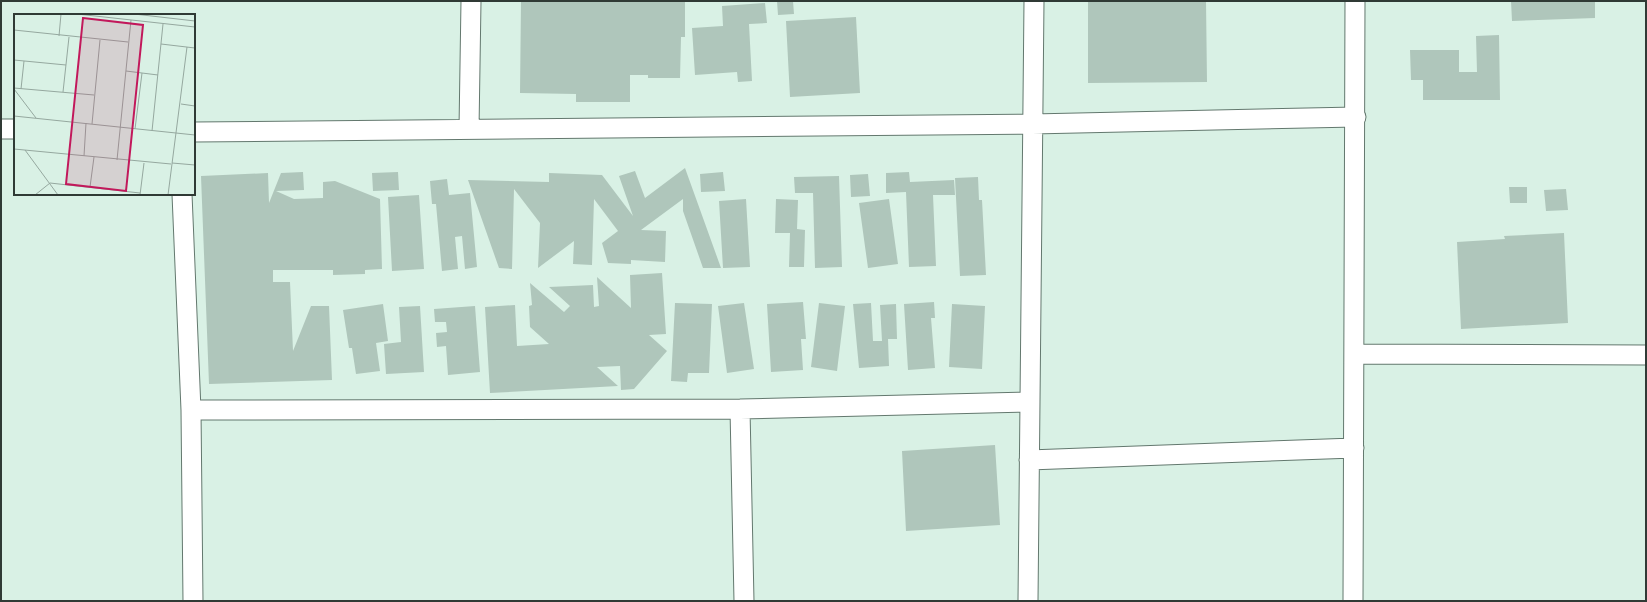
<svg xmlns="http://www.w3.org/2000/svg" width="1647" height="602" font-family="Helvetica,sans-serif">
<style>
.building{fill:#afc6bb}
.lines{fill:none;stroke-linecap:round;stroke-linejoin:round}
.minor-casing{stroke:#63786e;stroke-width:21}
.minor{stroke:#fff;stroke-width:19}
.inset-road{fill:none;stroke:#95a89f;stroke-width:1}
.view{fill:#c2185b;fill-opacity:0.15;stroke:#c2185b;stroke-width:2}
.inset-edge{fill:none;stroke:#303a35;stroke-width:2}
</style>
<rect width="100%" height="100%" fill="#d9f1e5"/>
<path class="building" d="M521,1H685V37H681L680,78H648V75H630V102H576V94L520,93Z
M777,1H793L794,14L778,15Z
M1088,1H1206L1207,82L1088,83Z
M1511,1H1595V18L1512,21Z
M765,3L767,23L749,24L752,81L738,82L737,72L695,75L692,28L723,26L722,6Z
M856,17L860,93L790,97L786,21Z
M1499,35L1500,100H1423V80H1411L1410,50H1459V72H1477L1476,36Z
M685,168L721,268H703L683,211V199L641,230L666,231L665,262L631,260V264L608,263L602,243L618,231L594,199L592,265L573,264L574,241L538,268L540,223L514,189L512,269L499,268L468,180L549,182V173L602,175L633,216L619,176L635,171L645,198Z
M303,172L304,190L276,191L294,199L323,198V182L335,181L380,199L382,269L365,270V274L333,275V270H273V282H290L293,351L311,306H329L332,380L209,384L201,176L268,173L269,203L281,173Z
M398,172L399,190L373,191L372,173Z
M723,172L725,191L701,192L700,174Z
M909,172L910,182L954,180L955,195H933L936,266L909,267L906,192L886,193V173Z
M868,174L870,196L851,197L850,175Z
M839,176L842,267L815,268L813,193H795L794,177Z
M978,177L979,200H982L986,275L960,276L955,178Z
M447,179L449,195L470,193L477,267L465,269L462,236L455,237L458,269L442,271L436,204H432L430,181Z
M1509,187H1527V203H1510Z
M1566,189L1568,210L1546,211L1544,190Z
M419,195L424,269L392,271L388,197Z
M746,199L750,267L723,268L719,201Z
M776,199L798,200L797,229L805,230L804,267H789L790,233H775Z
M889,199L898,264L868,268L859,203Z
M1564,233L1568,323L1461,329L1457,242L1505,239L1504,236Z
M662,273L666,334L649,335L667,351L634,389L621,390L620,366L597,367L618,386L490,393L485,307L515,305L517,346L549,344L530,327L529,306L532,305L530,283L564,312L570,306L549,287L593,285L594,307L599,306L597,277L631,308L630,275Z
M803,302L806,339H801L803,370L771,372L767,304Z
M934,302L935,318H931L935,368L908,370L904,304Z
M675,303L712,304L709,373H688L687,382L671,381Z
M744,303L754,369L727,373L718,306Z
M819,303L845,306L837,371L811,367Z
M871,303L873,341H882L880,305L896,304L897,339H888L889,366L859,368L853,304Z
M383,304L388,341L376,343L380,371L356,374L352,348H349L343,310Z
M952,304L985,306L982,369L949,367Z
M420,306L424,372L386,374L384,344L401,342L399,307Z
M475,306L480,372L448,375L446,346L437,347L436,333L447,332L446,322H435L434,309Z
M995,445L1000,525L906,531L902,451Z"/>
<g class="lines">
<g class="minor-casing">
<path id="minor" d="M1,129H15
M469,129L471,1
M194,132L1032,124L1356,117
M182,194L191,410L193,601
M1355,354L1646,355
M740,409L744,601
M191,410L740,409L1029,402
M1029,460L1354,448
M1028,601L1034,1
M1353,601L1355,1"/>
</g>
<use href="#minor" class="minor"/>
</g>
<g transform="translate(14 14)">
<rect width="181" height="181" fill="#d9f1e5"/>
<path class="inset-road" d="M63,0L181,13M120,0L181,7M0,16L114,28M45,22L47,0M147,30L181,34M0,46L52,51M112,57L144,61M0,74L80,81M0,75L22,104M7,75L10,47M49,78L55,23M167,90L181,92M0,102L181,121M78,110L86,26M121,115L128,59M138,117L149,10M0,135L157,150M11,136L44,181M70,142L72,109M103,146L117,6M158,149L181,151M76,173L80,143M21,181L36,169L126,179M126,181L130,149M154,181L173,33"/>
<path class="view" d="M69,4L129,11L112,177L52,170Z"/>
<rect width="181" height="181" class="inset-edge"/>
</g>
<rect width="1647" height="602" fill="none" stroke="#303a35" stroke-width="4"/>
</svg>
